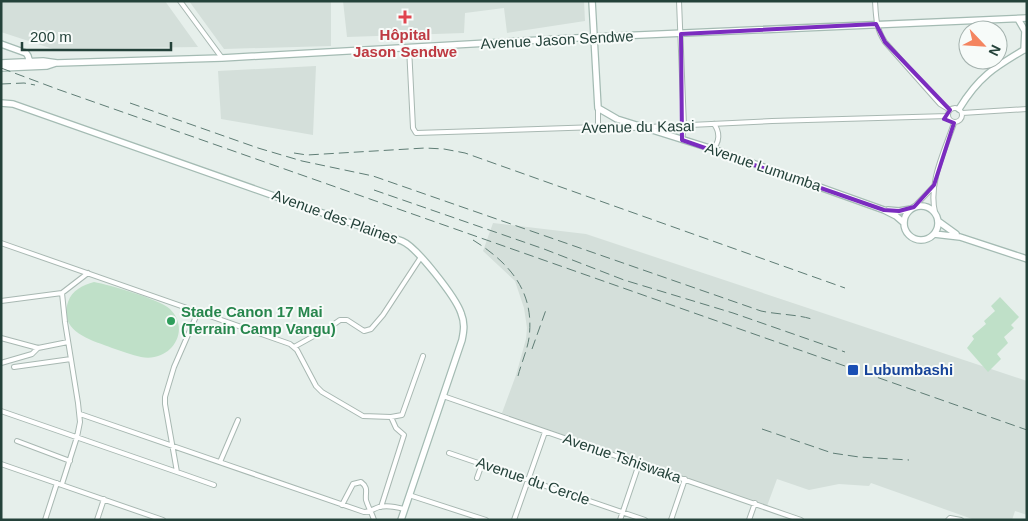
<svg xmlns="http://www.w3.org/2000/svg" width="1028" height="521" font-family="Arial,sans-serif">
<style>
.built{fill:#d4dfda}
.green{fill:#bfe0c8}
.lines{fill:none;stroke-linecap:round;stroke-linejoin:round}
.street-casing{stroke:#a8b8b2;stroke-width:6}
.secondary-casing{stroke:#a4bbb3;stroke-width:8}
.street{stroke:#fff;stroke-width:4}
.secondary{stroke:#fff;stroke-width:5.5}
.rail{stroke:#5f7d75;stroke-width:1;stroke-dasharray:10 5;stroke-linecap:butt}
.marked{fill:none;stroke:#7b2cbf;stroke-width:4;stroke-linejoin:round}
.health-dot{fill:#e0444e;stroke:#f7fbf9;stroke-width:2}
.leisure-dot{fill:#2e9e5b;stroke:#f7fbf9;stroke-width:2}
.transit-dot{fill:#1a4fb4;stroke:#f7fbf9;stroke-width:2}
.labels{text-anchor:middle;stroke-width:4;stroke-linejoin:round;paint-order:stroke}
.health-label{font-size:15px;font-weight:bold;fill:#be3a42;stroke:#f7fbf9}
.street-label{font-size:15px;fill:#24423a;stroke:#f7fbf9}
.leisure-label{font-size:15px;font-weight:bold;fill:#27864d;stroke:#f7fbf9;text-anchor:start}
.transit-label{font-size:15px;font-weight:bold;fill:#164399;stroke:#f7fbf9;text-anchor:start}
</style>
<rect width="100%" height="100%" fill="#e6efeb"/>
<path class="built" d="M1,1H165L198,47L53,49L1,32Z
M189,1H331V46L224,49Z
M343,1H584L585,21L507,33L504,8L465,13L464,33L347,37Z
M316,66L313,135L221,119L218,71Z
M493,223L586,234L1027,381V515L1015,511L1012,520H975L871,483L869,486L839,484L809,490L777,479L767,506L502,413L516,375L526,339L527,328L524,308L515,281L483,251Z"/>
<path class="green" d="M94,282C110,285 159,299 170,309C192,331 170,363 141,357C132,355 122,351 112,348C91,340 58,332 68,302C72,290 83,285 94,282Z
M1000,297L1019,317L1011,325L1014,328L1004,337L1008,343L997,354L1001,359L988,372L967,348L974,339L972,336L986,324L984,321L995,311L991,306Z"/>
<g class="lines">
<g class="street-casing">
<path id="street" d="M180,1L222,58
M679,1L684,126L682,140
M875,1C876,17 876,29 885,42L940,104L950,110
M409,47L413,128L416,133L598,127L641,128
M948 115a7 7 0 1 1 14 0a7 7 0 1 1-14 0Z
M598,108V127
M962,113L1027,109
M648,127L772,121L948,116
M712,149C720,143 720,132 714,124
M914,207L933,187
M935,212C928,183 945,150 954,123
M1,243L290,344L297,350L316,386L322,392L363,416L391,417L402,415L423,356
M1,301L62,293L88,273
M198,312L174,367L165,397V404L177,472L214,485
M1,338L38,348L68,342
M294,347L330,327L340,320H347L364,331L371,329L383,315L421,257
M1,363L32,354L38,348
M14,367L71,359
M443,396L801,520
M1,411L177,472
M80,414L364,512C370,512 373,509 379,507C387,505 397,507 404,509
M17,441L70,461
M449,453L645,520
M220,462L238,420
M1,464L163,520
M477,478L482,464
M62,484L77,437L80,422L78,403L65,322L62,293
M409,495L486,520
M342,505L353,484L361,482C369,488 365,492 366,500C368,507 372,513 374,520
M381,507L404,435L396,428L391,417
M45,520L57,483
M97,520L104,499
M514,520L545,432
M620,520L639,464
M671,520L685,479
M749,520L755,503
M948,520L950,518L961,520"/>
</g>
<g class="secondary-casing">
<path id="secondary" d="M592,1L598,108L617,119L716,150L884,210L896,216L904,223
M1018,19L1025,31L1024,50
M1,44L26,53L28,56L30,63
M1,63L43,61L57,63L222,58L594,37L1027,18
M1,68L47,66L56,63
M1,103L13,104L402,241C417,247 456,298 461,313C465,323 464,330 462,340L401,520
M959,109C979,76 995,67 1027,48
M904 223a17 17 0 1 1 34 0a17 17 0 1 1-34 0Z
M888,210L899,211L911,209
M938,221L956,234
M934,234L960,237L1027,259"/>
</g>
<use href="#street" class="street"/>
<use href="#secondary" class="secondary"/>
<path class="rail" d="M1,68L57,89L1027,430
M1,84L24,83L35,85
M130,103L258,148L302,161L373,176L761,311C780,315 797,314 815,320
M294,153L307,155L425,148L444,149L465,153L845,288
M374,190L544,249L624,280L733,313L845,352
M473,240C510,263 535,292 529,338C527,351 521,364 518,376
M532,349L547,307
M762,429L832,453L859,457L909,460"/>
</g>
<path class="marked" d="M876,24L885,42L950,110L944,119L954,123L934,185L914,207L899,211L884,210L682,140L681,34Z"/>
<path class="health-dot" d="M402.5 9.5h5v5h5v5h-5v5h-5v-5h-5v-5h5z"/>
<circle class="leisure-dot" cx="171" cy="321" r="5"/>
<rect class="transit-dot" x="847" y="364" width="12" height="12" rx="2.5"/>
<g class="labels">
<g class="health-label">
<text x="405" y="40">Hôpital<tspan x="405" dy="17">Jason Sendwe</tspan></text>
</g>
<g class="street-label">
<text transform="translate(557 40) rotate(-3)" y="5">Avenue Jason Sendwe</text>
<text transform="translate(638 127) rotate(-1)" y="5">Avenue du Kasai</text>
<text transform="translate(763 167) rotate(19)" y="5">Avenue Lumumba</text>
<text transform="translate(335 217) rotate(20)" y="5">Avenue des Plaines</text>
<text transform="translate(622 458) rotate(19)" y="5">Avenue Tshiswaka</text>
<text transform="translate(533 481) rotate(19)" y="5">Avenue du Cercle</text>
</g>
<g class="leisure-label">
<text x="181" y="317">Stade Canon 17 Mai<tspan x="181" dy="17">(Terrain Camp Vangu)</tspan></text>
</g>
<g class="transit-label">
<text x="864" y="375">Lubumbashi</text>
</g>
</g>
<rect width="1028" height="521" fill="none" stroke="#24423a" stroke-width="5"/>
<g transform="translate(983 45) rotate(115)"><circle r="24" fill="#f7fbf9" stroke="#a3b1ad"/>
<path d="M0-4L9 19L0 12L-9 19Z" fill="#f4845f"/>
<text y="-8" font-size="14" font-weight="bold" text-anchor="middle" fill="#24423a">N</text>
</g>
<path d="M22 42v8h149v-8" fill="none" stroke="#24423a" stroke-width="2.5"/>
<text x="30" y="42" font-size="15" fill="#24423a" stroke="#f7fbf9" stroke-width="4" paint-order="stroke">200 m</text>
</svg>
